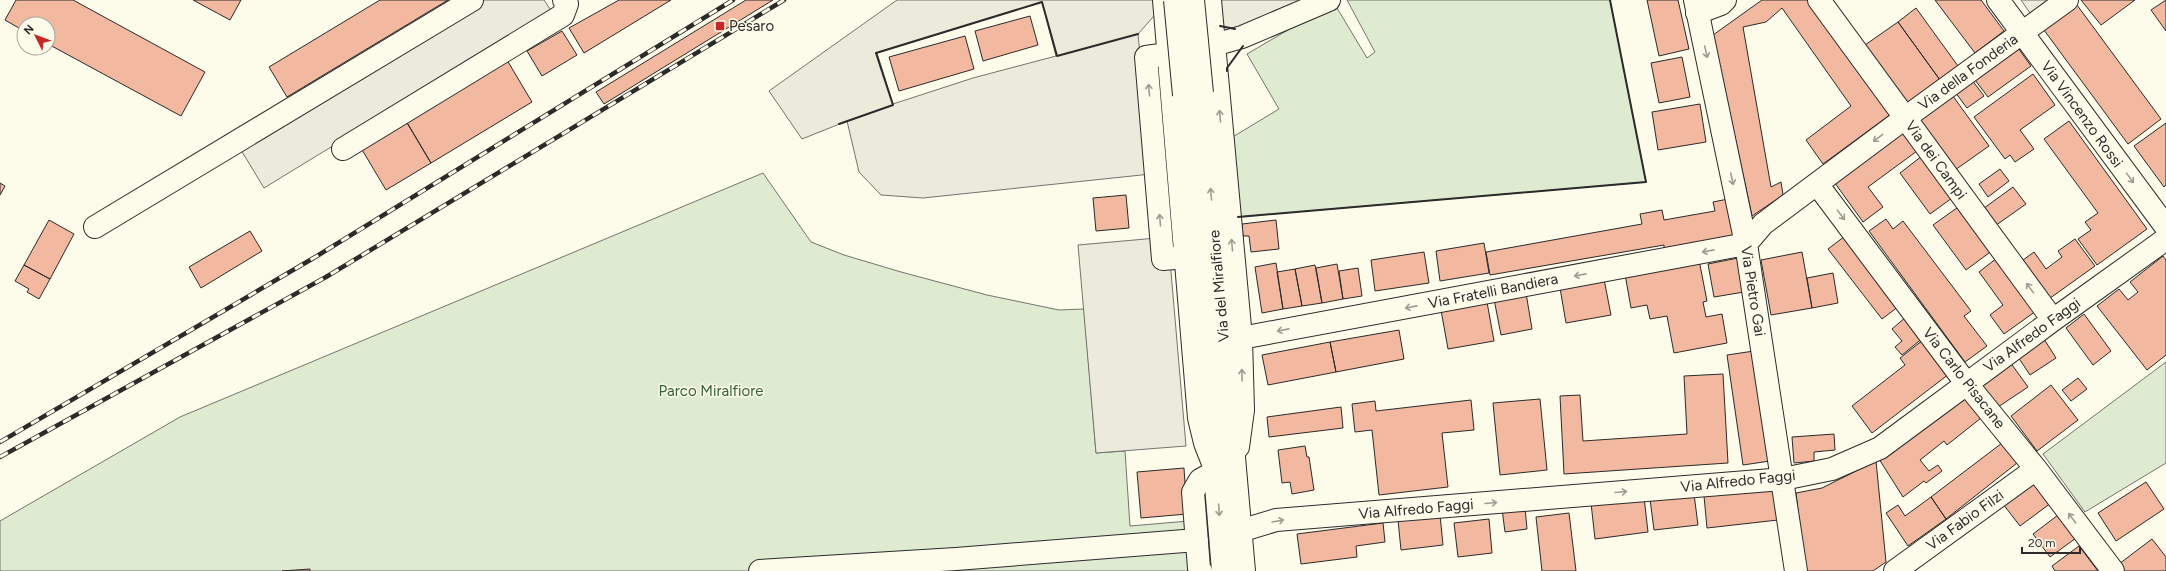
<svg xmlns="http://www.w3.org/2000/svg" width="2166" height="571" font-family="Figtree,sans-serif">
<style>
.green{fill:#deebd1;stroke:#74746e}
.parking{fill:#eceadb;stroke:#74746e;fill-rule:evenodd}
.building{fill:#f2b8a0;stroke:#2b2b2b}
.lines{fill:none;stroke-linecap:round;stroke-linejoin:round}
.minor-casing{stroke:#2b2b2b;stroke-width:24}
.major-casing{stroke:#2b2b2b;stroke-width:24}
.minor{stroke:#fdfbea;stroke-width:22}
.major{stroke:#fdfbea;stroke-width:22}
.rail-casing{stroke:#2b2b2b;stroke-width:4.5}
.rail{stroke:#fdfbea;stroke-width:3;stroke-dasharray:9;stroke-linecap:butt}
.major-bridge-casing{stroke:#2b2b2b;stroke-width:24;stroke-linecap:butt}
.major-bridge{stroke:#fdfbea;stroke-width:22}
.wall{stroke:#2b2b2b;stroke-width:2}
.oneway{stroke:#9e9d94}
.poi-dot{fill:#c62828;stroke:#fdfbea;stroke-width:1.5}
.labels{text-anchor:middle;stroke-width:3;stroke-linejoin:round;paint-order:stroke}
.poi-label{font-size:15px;fill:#2b2b2b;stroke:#fdfbea;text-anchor:start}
.street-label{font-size:15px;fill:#2b2b2b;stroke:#fdfbea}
.park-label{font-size:15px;fill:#34623c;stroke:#fdfbea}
</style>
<rect width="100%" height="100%" fill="#fdfbea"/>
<path class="green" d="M1347,0H1610L1646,182L1238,217L1231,138L1279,109L1247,54L1334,3L1367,58L1375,52Z
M763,173L811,242L844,255L901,272L987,295L1059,310L1084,309L1096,453L1125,451L1130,526L1189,521L1192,571H0V521L180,417Z
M2166,362V463L2085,512L2043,454Z"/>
<path class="parking" d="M464,0H544L552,12L264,188L238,145Z
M897,0H1160L1161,8L1138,34L1151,174L923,198L881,195L859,172L847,121L802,139L769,91ZM1042,2L1056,56L973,78L893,104L877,53Z
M1217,0H1302L1240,30L1220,26Z
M2021,0H2048L2030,13Z
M1168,237L1186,446L1096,453L1078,245Z"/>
<path class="building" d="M16,0H73L205,72L181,116L48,44V24H24V31L5,20Z
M193,0H241L230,20Z
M380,0H448L287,97L269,67Z
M619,0H671L584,53L569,28Z
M746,0H773L604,104L596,92Z
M1647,0H1678L1689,49L1659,56Z
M1762,0H1809L1891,114L1823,164L1806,140L1851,106L1782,8L1766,22L1743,27L1771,187L1781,182L1783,195L1752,216L1713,35Z
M1935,0H1981L2004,31L1975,53Z
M2081,0H2135L2101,25Z
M2166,0V31L2151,10Z
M2074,1L2161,119L2128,144L2041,26Z
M1916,8L1958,66L1940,80L1898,22Z
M1030,16L1038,45L983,61L975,31Z
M1898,22L1940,80L1907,104L1865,45Z
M562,31L577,55L542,76L527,51Z
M965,36L974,69L899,91L889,57Z
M2016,45L2031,66L1988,97L1972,76Z
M1682,57L1690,97L1659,103L1651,63Z
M507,60L532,102L431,163L406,121Z
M2033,74L2055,105L2020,130L2034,149L2015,162L2010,155L2005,159L1974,117Z
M1969,76L1984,96L1967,108L1952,88Z
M1950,92L1989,146L1955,170L1916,117Z
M1700,104L1706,142L1658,150L1652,112Z
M406,121L431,163L386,190L361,148Z
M2069,121L2147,229L2097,265L2078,239L2091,230L2085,222L2098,213L2044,139Z
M2166,123V185L2164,187L2134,146Z
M1901,129L1917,151L1868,187L1883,207L1863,222L1832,179Z
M1922,156L1952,198L1930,214L1900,173Z
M2000,169L2009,181L1988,197L1979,184Z
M0,183L5,186L0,195Z
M2013,187L2026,204L1992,228L1980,211Z
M1126,195L1129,228L1096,231L1093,198Z
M1728,199L1735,236L1664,249V245L1490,275L1486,252L1642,224L1640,214L1662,210L1664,220L1715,211L1713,202Z
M1961,205L1993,250L1966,270L1933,225Z
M1886,219L1893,229L1903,221L1971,311L1964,316L1987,346L1965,362L1869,231Z
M49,220L74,234L50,279L24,265Z
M1276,220L1279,249L1251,252L1249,236H1243L1242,224Z
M250,231L262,251L201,288L189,267Z
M1849,233L1903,303L1882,319L1828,249Z
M2075,239L2095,266L2046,301L2019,263L2034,252L2046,269L2062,257L2058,251Z
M1484,243L1489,273L1440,281L1436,251Z
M1424,252L1429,283L1375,291L1371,260Z
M1802,252L1812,308L1771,315L1761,260Z
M2163,256L2166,260V355L2147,370L2097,306L2119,289L2128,300L2138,292L2130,282Z
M1738,258L1744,292L1714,297L1708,264Z
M1997,258L2036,311L2004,334L1990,315L2003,305L1979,272Z
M1699,260L1707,301L1703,302L1706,317L1722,314L1727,343L1674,353L1667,316L1650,319L1647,305L1631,308L1625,274Z
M1276,263L1283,309L1262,313L1255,267Z
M1337,264L1343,299L1322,303L1316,268Z
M24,265L50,279L39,299L27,292L29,289L15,281Z
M1315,265L1322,303L1302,306L1295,269Z
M1358,268L1362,296L1343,299L1339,271Z
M1295,269L1302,306L1283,309L1277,272Z
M1833,273L1838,303L1812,308L1807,278Z
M1604,279L1611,315L1566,323L1560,288Z
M1526,293L1532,329L1501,335L1494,299Z
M1487,302L1494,341L1448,349L1441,310Z
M2084,314L2111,351L2093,365L2066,328Z
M1907,316L1924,337L1902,355L1895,347L1902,341L1892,329Z
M1399,330L1404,359L1336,372L1330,342Z
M2044,339L2056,358L2030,375L2018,357Z
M1923,340L1949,374L1872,433L1852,406L1905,365L1900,358Z
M1330,342L1336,372L1268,385L1262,355Z
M1754,351L1770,461L1743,465L1727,355Z
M2010,362L2028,387L1992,411L1975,387Z
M1723,374L1728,463L1564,474L1560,396L1580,395L1583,441L1687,434L1684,376Z
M2078,378L2087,389L2071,401L2062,390Z
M2051,385L2078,420L2037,451L2011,416Z
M1963,396L1981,418L1947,445L1944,441L1920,460L1929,471L1938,465L1942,471L1926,483L1924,481L1903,497L1879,459Z
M1540,399L1547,470L1500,475L1493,403Z
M1471,400L1474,430L1442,433L1448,487L1379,495L1372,430L1355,432L1352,404L1375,401L1376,411Z
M1341,407L1343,428L1269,437L1267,417Z
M1834,434L1835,450L1814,452V461L1794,463L1792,437Z
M2002,443L2017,463L1946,519L1931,497Z
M1305,446L1307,457H1309L1314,490L1292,494L1290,482L1282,483L1278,450Z
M1876,461L1886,562L1873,571H1805L1796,493L1822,488Z
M1184,468L1187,514L1141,518L1137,472Z
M2035,480L2051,503L2020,526L2003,504Z
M2146,482L2164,509L2116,541L2098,513Z
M1775,488L1778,520L1707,528L1704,496Z
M1694,494L1698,525L1654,530L1650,499Z
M1644,497L1648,532L1595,539L1591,503Z
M1931,497L1946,519L1908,546L1886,513L1898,505L1905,516Z
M1525,507L1527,529L1505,532L1502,509Z
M1569,513L1576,571H1542L1536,517Z
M1210,515L1212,537H1207L1205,516Z
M1440,515L1443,545L1401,550L1398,520Z
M2058,515L2076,538L2050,557L2033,534Z
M1489,519L1492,553L1458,557L1454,523Z
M1383,523L1385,542L1356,546L1357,557L1301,564L1297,534Z
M2152,539L2166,557V571H2124L2119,564Z
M2079,546L2098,571H2055L2052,566Z
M310,569V571H282Z"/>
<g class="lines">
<g class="minor-casing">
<path id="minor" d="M1164,0L1199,418L1205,443L1216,471L1200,480L1193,492L1199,568L1201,571
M1210,0L1241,338L1243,410L1238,447
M1695,0L1746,244L1796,571
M1819,0L2053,320
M1998,0L2166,227
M1697,13L1721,4L1725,0
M1214,45L1242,37L1329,0
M1182,52L1146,57L1163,259L1186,257
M343,149L563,15L567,4L564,0
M1817,184L1966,383L2036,469L2113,571
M95,227L472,0
M1746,244L1763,224L1905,118L2067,0
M1241,338L1746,244
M1240,531L1276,520L1783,479L1832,469L1880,448L2053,320L2166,239
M760,571L956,559L1197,540
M1895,571L2036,469"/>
</g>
<g class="major-casing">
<path id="major" d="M1202,93L1244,571
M1184,95L1223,571"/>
</g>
<use href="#minor" class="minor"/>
<use href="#major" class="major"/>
<g class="rail-casing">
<path id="rail" d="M0,442L317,256L733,0
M0,457L326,277L784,0"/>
</g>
<use href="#rail" class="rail"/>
<g class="major-bridge-casing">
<path id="major-bridge" d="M1175,0L1184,95
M1193,0L1202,93"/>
</g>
<use href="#major-bridge" class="major-bridge"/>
<path class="wall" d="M1220,26L1235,29
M1227,71V68L1243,46
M839,124L893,105L876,53L1042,2L1057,56L1138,34
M1238,217L1646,182L1610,0"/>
</g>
<defs><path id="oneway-shaft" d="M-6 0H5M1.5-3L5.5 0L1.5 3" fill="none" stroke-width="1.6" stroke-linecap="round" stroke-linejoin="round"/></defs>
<g class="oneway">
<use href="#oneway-shaft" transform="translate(1706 52) rotate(78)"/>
<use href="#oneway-shaft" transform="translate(1149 90) rotate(-95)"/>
<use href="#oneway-shaft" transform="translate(1220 116) rotate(-95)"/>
<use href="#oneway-shaft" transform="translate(1878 138) rotate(143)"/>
<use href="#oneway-shaft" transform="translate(2130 178) rotate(54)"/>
<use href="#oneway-shaft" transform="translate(1732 179) rotate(78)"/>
<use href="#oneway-shaft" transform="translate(1211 194) rotate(-95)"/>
<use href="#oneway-shaft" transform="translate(1841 215) rotate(53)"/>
<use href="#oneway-shaft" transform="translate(1160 220) rotate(-95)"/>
<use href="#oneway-shaft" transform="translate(1232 245) rotate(-95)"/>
<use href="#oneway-shaft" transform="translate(1708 251) rotate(169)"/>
<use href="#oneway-shaft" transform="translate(1580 275) rotate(169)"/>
<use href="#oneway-shaft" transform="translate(2030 288) rotate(-126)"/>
<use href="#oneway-shaft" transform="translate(1411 307) rotate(169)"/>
<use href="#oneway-shaft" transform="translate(1283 330) rotate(169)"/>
<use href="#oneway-shaft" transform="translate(1242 375) rotate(-91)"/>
<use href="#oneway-shaft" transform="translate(1621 492) rotate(-5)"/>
<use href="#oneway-shaft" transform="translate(1491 503) rotate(-5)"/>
<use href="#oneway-shaft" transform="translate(1219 510) rotate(86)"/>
<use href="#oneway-shaft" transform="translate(2072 518) rotate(-127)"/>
<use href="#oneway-shaft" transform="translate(1278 521) rotate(-10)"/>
</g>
<rect class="poi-dot" x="715" y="21" width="10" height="10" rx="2"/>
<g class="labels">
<g class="poi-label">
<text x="729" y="31">Pesaro</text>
</g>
<g class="street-label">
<text transform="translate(1968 72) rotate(-36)" y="5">Via della Fonderia</text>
<text transform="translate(2082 114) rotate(54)" y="5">Via Vincenzo Rossi</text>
<text transform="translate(1936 160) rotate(54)" y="5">Via dei Campi</text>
<text transform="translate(1219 286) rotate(-95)" y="5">Via del Miralfiore</text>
<text transform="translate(1493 291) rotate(-11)" y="5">Via Fratelli Bandiera</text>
<text transform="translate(1753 291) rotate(81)" y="5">Via Pietro Gai</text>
<text transform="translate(2032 335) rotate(-36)" y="5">Via Alfredo Faggi</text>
<text transform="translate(1964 378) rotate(52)" y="5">Via Carlo Pisacane</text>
<text transform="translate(1738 481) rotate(-6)" y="5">Via Alfredo Faggi</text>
<text transform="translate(1416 509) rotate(-5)" y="5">Via Alfredo Faggi</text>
<text transform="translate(1965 520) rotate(-36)" y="5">Via Fabio Filzi</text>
</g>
<g class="park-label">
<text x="711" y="396">Parco Miralfiore</text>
</g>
</g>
<g transform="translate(36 36) rotate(312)"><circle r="19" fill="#fdfbea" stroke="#a9a89e"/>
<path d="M0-3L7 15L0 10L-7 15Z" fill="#c62828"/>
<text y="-6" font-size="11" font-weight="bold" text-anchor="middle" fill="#2b2b2b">N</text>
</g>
<path d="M2022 547v6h58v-6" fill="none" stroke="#2b2b2b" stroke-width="2"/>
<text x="2028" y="547" font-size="12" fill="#2b2b2b" stroke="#fdfbea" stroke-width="3" paint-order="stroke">20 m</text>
</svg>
